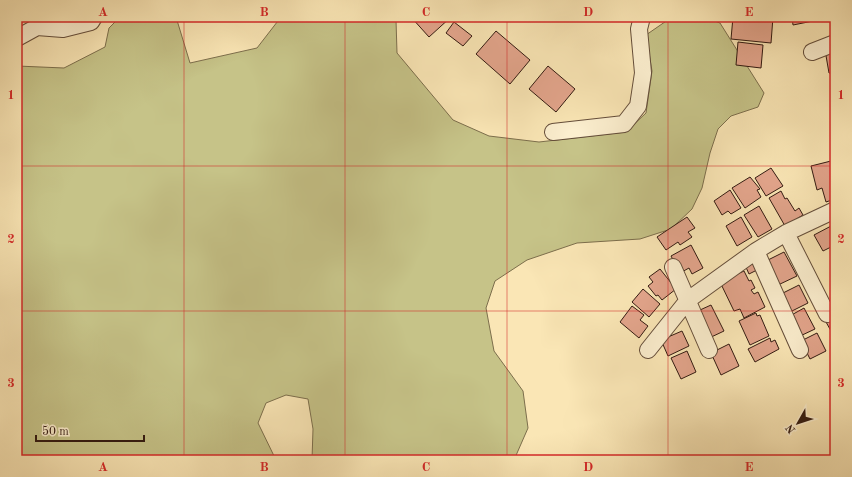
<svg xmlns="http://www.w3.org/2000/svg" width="852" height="477" font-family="'Old Standard TT',serif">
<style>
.green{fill:#c6c388;stroke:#7c6e4c}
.building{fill:#e3a58c;stroke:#321a11}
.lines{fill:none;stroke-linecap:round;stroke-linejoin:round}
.minor-casing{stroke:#644d3a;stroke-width:18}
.minor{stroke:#fcefcf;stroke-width:16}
.grid{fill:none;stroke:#d62828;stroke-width:1;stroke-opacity:0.55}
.neatline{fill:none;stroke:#d62828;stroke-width:1.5}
.grid-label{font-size:13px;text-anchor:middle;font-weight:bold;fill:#d62828}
</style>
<rect width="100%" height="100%" fill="#fae6b5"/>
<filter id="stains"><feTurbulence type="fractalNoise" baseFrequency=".005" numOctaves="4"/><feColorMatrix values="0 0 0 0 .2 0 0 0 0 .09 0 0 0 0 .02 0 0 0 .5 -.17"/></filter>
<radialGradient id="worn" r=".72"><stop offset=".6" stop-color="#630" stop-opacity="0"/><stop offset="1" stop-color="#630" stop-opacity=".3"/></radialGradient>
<path class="green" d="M120,17H176L190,63L257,48L281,17H399L396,20L397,53L453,120L489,136L539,142L626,132L646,113L652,71L646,35L672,17H704L720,23L764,93L758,107L731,116L718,129L710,153L702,188L692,209L671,229L640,239L577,243L527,260L495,281L486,308L494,351L523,391L528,428L514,460H312L313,429L308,399L286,395L266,403L258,423L276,460H17V66L64,68L105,47L109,28Z"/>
<path class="building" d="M411,17H451L429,37Z
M733,17H773L771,43L731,39Z
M792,17H828V18L793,25Z
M454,22L472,36L463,46L446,33Z
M496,31L530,60L510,84L476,54Z
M738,42L763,45L761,68L736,65Z
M835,49V73H829L825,50Z
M548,66L575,89L556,112L529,89Z
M835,160V199L826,202L822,188L817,190L811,166Z
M771,168L783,186L766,196L755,178Z
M750,177L760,189L757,190L761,197L745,208L732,188Z
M730,190L741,208L731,214L728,211L722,215L714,201Z
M781,191L785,199L787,198L795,211L799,208L803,215L785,226L769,198Z
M759,206L772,229L758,237L744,215Z
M687,217L695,228L688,232L692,237L680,245L678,242L666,250L657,237Z
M741,217L752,237L737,246L726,226Z
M833,225L835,245L823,251L814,235Z
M691,245L703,268L692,274L689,268L680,273L671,256Z
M784,252L797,276L778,285L766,261Z
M757,259L761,268L749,274L745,265Z
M660,269L676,289L662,300L658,295L656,296L648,286L653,282L649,277Z
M744,271L749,281L751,280L755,288L751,290L754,294L758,292L765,307L744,318L740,309L734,311L720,282Z
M799,285L808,303L788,313L779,295Z
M643,289L660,304L649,317L632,302Z
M711,305L724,331L707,339L700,310Z
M632,306L644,315L640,320L648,326L639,338L620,322Z
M804,308L815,329L798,337L788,317Z
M756,313L757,316L760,315L769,336L750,345L739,321Z
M835,317V338L826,322Z
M682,331L689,346L668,356L661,340Z
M817,333L826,351L810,359L801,341Z
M770,338L771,342L775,340L779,349L755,362L748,349Z
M729,344L739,366L721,375L711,353Z
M687,351L696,372L681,379L671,358Z"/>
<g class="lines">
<g class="minor-casing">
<path id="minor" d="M17,38L37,27L63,29L91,22L94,17
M812,52L835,43
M553,132L624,124L638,106L643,73L639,29L642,17
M786,233L827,314L835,309
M756,251L800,350
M673,267L709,350
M648,350L688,300L756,251L786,233L835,210"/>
</g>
<use href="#minor" class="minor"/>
</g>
<path class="grid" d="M184,17V460M345,17V460M507,17V460M668,17V460M17,166H835M17,311H835"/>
<rect width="852" height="477" fill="none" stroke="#fae6b5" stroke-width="44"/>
<g transform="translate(798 423) rotate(231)" stroke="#fcefcf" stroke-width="3" paint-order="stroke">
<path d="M0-3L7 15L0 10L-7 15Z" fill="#321a11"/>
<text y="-6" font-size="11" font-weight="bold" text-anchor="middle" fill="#321a11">N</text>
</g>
<path d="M36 435v6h108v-6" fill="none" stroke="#321a11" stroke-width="2"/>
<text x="42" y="435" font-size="12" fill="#321a11" stroke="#fcefcf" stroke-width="3" paint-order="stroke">50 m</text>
<rect x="22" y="22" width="808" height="433" class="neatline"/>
<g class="grid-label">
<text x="103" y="16">A</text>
<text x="264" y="16">B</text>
<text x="426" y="16">C</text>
<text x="588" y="16">D</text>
<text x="749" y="16">E</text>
<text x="11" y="99">1</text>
<text x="841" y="99">1</text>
<text x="11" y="243">2</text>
<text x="841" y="243">2</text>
<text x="11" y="387">3</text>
<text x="841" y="387">3</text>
<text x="103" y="471">A</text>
<text x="264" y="471">B</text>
<text x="426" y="471">C</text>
<text x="588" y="471">D</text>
<text x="749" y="471">E</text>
</g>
<rect width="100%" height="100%" filter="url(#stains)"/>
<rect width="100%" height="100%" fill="url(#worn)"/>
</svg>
